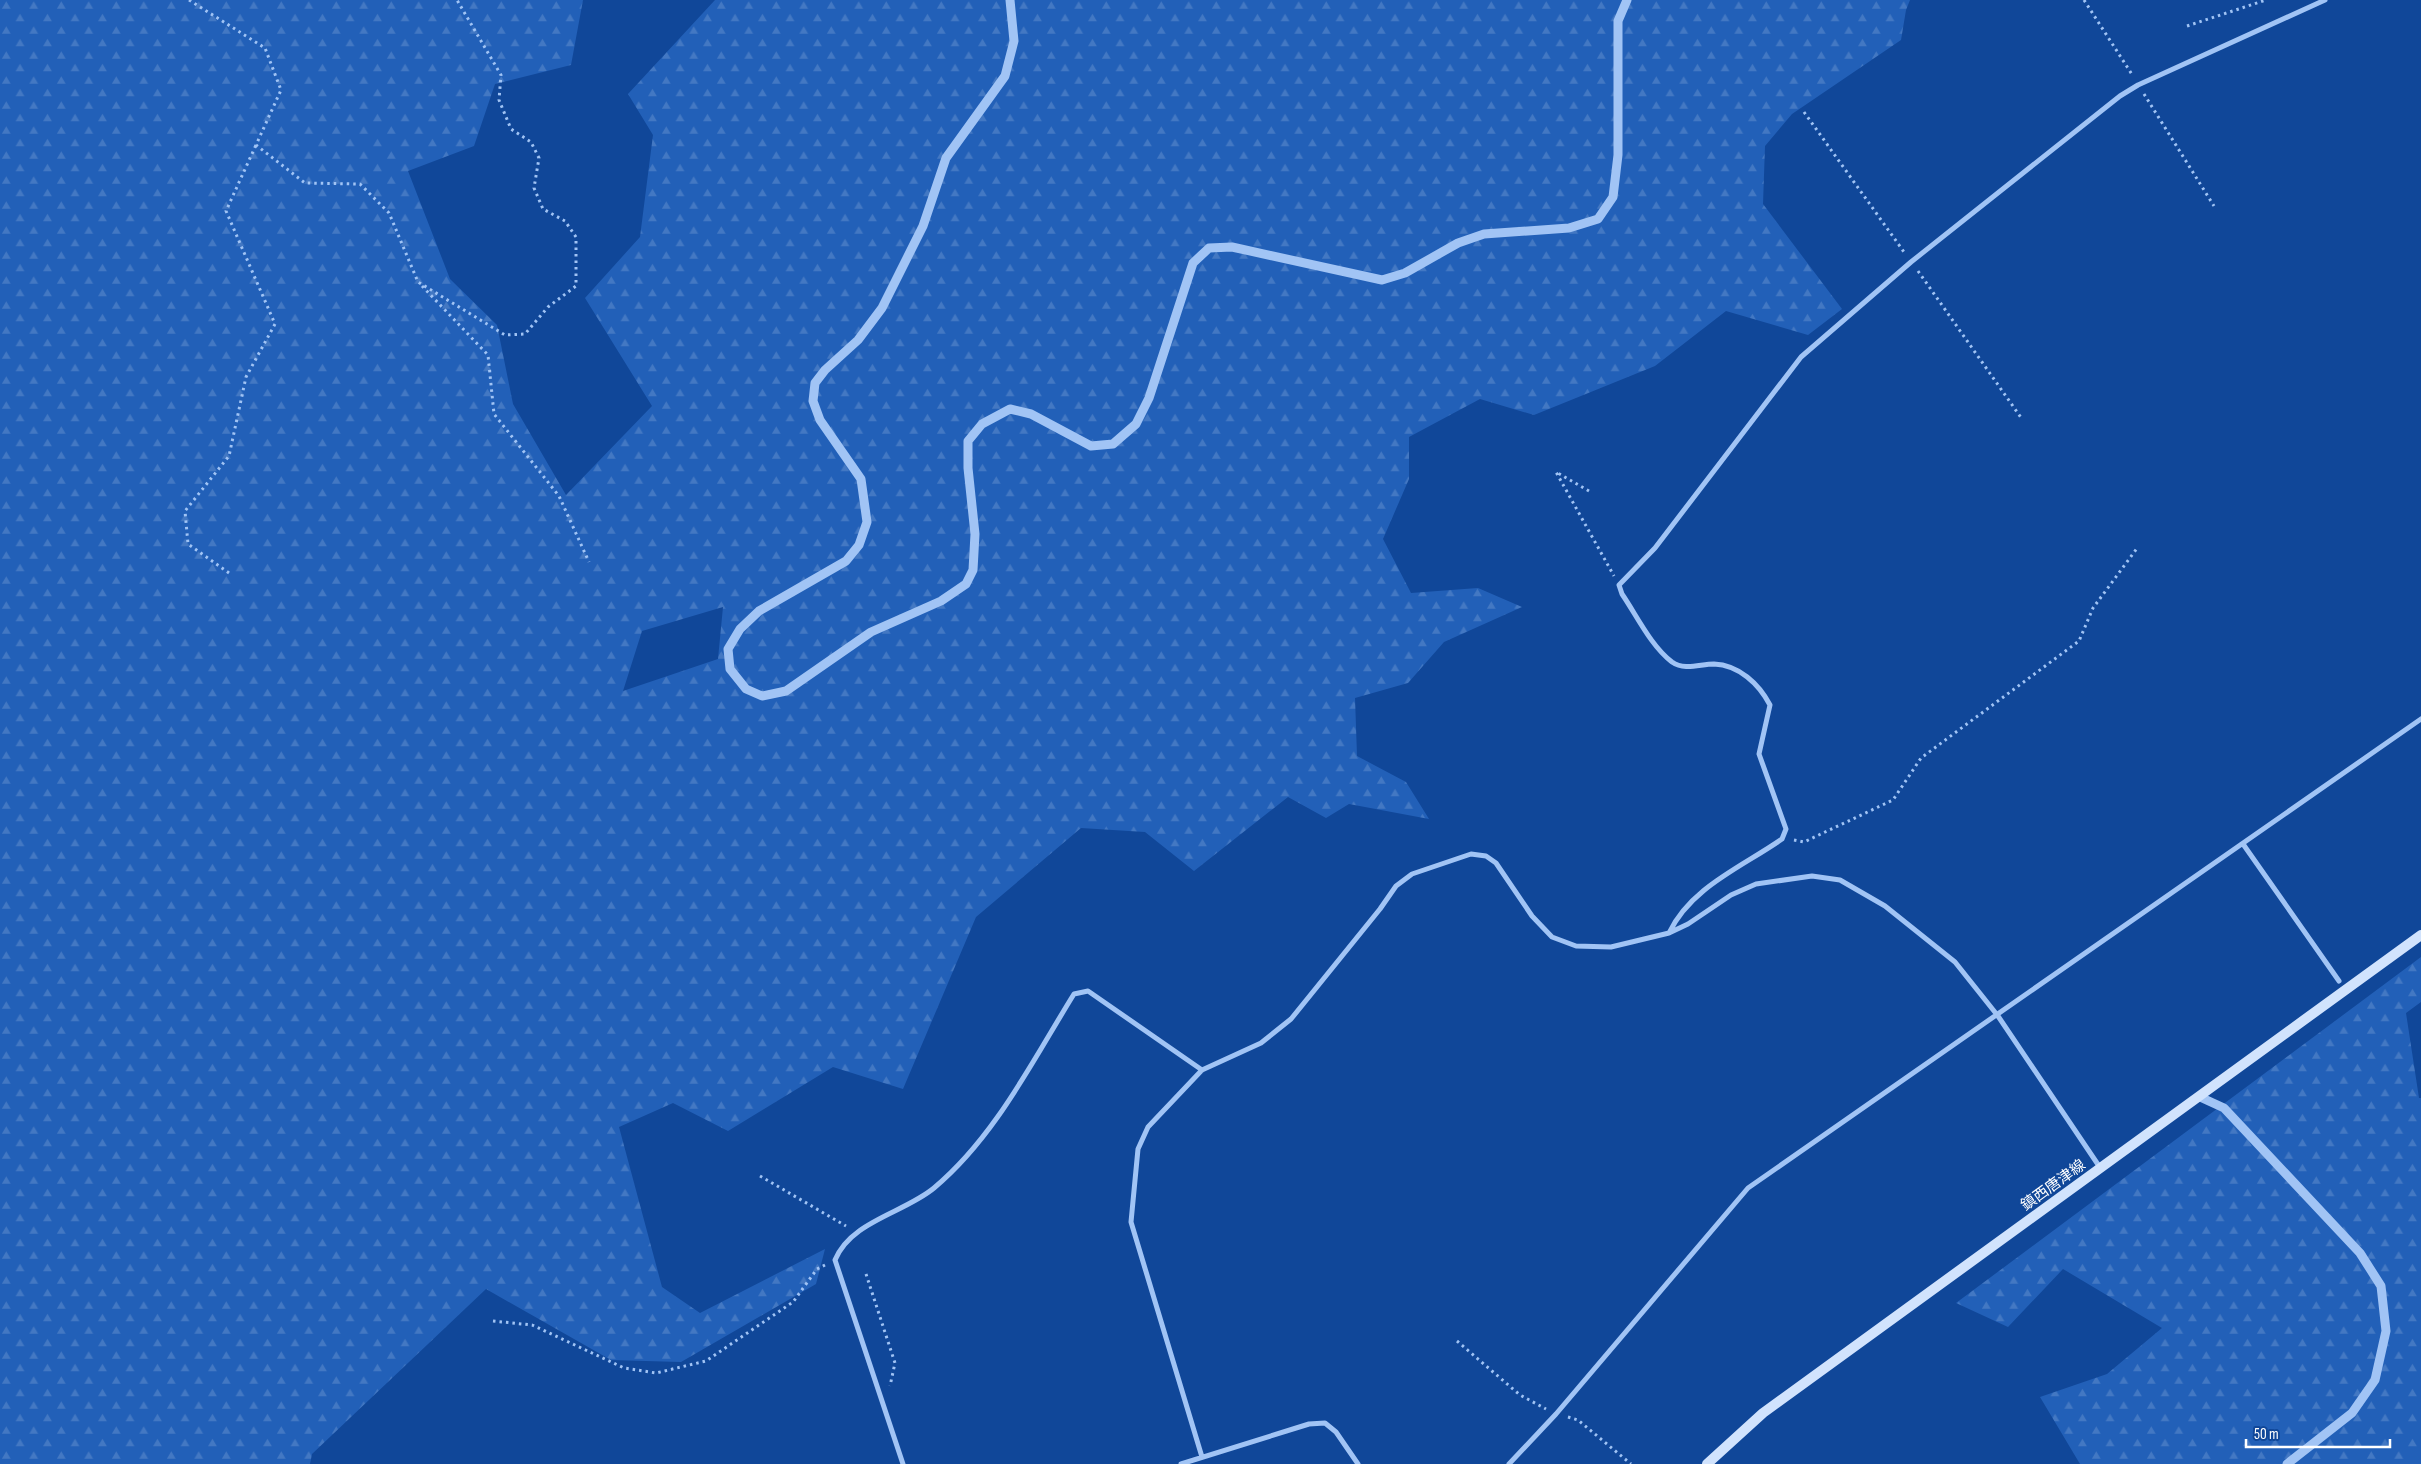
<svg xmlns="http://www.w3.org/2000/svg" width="2421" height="1464" font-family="'Sofia Sans Condensed','Noto Sans JP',sans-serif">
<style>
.forest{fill:url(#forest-firs);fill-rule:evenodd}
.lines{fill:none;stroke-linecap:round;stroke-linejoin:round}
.path{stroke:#a1c4f5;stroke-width:3;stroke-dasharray:2.5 4;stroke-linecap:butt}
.minor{stroke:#a1c4f5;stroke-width:5}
.tertiary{stroke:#a1c4f5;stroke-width:9}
.secondary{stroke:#d1e3fd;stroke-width:10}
.labels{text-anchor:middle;stroke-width:4;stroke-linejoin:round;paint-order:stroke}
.street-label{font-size:15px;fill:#fff;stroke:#104799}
</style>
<defs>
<pattern id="forest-firs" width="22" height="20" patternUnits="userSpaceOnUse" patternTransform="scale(1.25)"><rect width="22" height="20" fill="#2260b8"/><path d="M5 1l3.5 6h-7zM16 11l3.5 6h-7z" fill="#4378c3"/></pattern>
</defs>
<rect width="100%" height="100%" fill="#104799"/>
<path class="forest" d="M0,0H583L571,65L495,84L474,146L408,171L450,279L497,325L513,404L566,495L652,406L585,298L640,237L653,135L628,94L715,0H1910L1906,10L1901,40L1792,114L1765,146L1763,204L1842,309L1808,335L1726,311L1655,366L1534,415L1480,399L1409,437V479L1383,539L1411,593L1478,588L1522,607L1444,642L1408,683L1355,698L1357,756L1406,782L1429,819L1349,804L1326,818L1288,797L1194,871L1145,832L1081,828L976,917L903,1089L833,1067L728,1131L673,1103L619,1127L662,1287L700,1313L825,1249L816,1284L681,1362L611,1360L486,1289L312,1454L310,1464H0ZM723,607L718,659L623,691L642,631Z
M2421,957V1002L2406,1013L2419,1098H2421V1464H2080L2040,1397L2107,1374L2162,1328L2063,1269L2008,1327L1956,1303Z"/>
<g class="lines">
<path class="path" d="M189,0L265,48L281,90L256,145L305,183L360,184L389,213L418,282L505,335L525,334L548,307L576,286V237L565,221L543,209L534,188L539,158L531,142L511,129L499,100L501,75L457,0
M2084,0L2133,76
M2187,26L2266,0
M2144,94L2214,206
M1804,112L1904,252
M1918,271L2022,419
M422,286L488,355L494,414L559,496L589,562
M1589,491L1556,472L1614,576
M229,573L188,544L185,511L229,456L246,377L275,324L226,211L256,145
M1794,840L1804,842L1893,800L1921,758L2079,641L2093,608L2138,547
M760,1176L846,1226
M866,1274L895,1363L890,1386
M493,1321L532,1325L624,1368L656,1373L706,1361L793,1302L817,1269L825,1265
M1457,1341L1520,1395L1546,1409
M1568,1417L1578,1420L1631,1464"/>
<path class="minor" d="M2243,844L2339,981
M1669,933C1691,887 1742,867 1782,839L1786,829L1759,754L1770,705C1759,684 1739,665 1714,664C1700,664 1685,671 1672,662C1651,646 1637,616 1622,594L1619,585L1655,548L1801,357L1911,262L2120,96L2138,85L2325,0
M1202,1457L1131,1222L1138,1149L1148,1127L1202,1070L1261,1043L1291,1019L1380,909L1396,886L1412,874L1471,854L1486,856L1496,863L1532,916L1552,937L1576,946L1611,947L1669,933L1688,924L1731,895L1756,884L1812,876L1840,880L1885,906L1955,962L1998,1016L2101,1169
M903,1464L835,1260C851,1221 904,1213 934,1188C995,1137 1033,1060 1074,994L1088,991L1202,1070
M1181,1464L1309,1424L1325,1423L1336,1432L1358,1464
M1509,1464L1556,1414L1748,1188L2421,719"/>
<path class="tertiary" d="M1010,0L1014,41L1005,76L946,158L923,226L882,308L858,340L825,370L815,383L813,401L820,420L861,479L867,522L859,545L846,561L759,611L740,629L728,649L730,669L746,689L762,696L786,691L871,632L941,601L966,584L973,570L975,534L968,468V441L982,424L1010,409L1031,414L1091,446L1113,444L1136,424L1149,398L1193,263L1209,248L1232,247L1382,280L1405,273L1458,243L1484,234L1569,228L1598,219L1613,197L1618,155V21L1627,0
M2200,1097L2224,1108L2360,1253L2381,1286L2386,1331L2375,1380L2352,1413L2287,1464"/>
<path class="secondary" d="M1707,1464L1763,1413L2421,935"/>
</g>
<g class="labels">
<g class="street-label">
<text transform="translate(2053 1185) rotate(-36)" y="5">鎮西唐津線</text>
</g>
</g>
<path d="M2246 1439v8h144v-8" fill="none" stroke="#ffffff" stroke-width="2.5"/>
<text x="2254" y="1439" font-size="15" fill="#ffffff" stroke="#104799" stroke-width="4" paint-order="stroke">50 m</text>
</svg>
